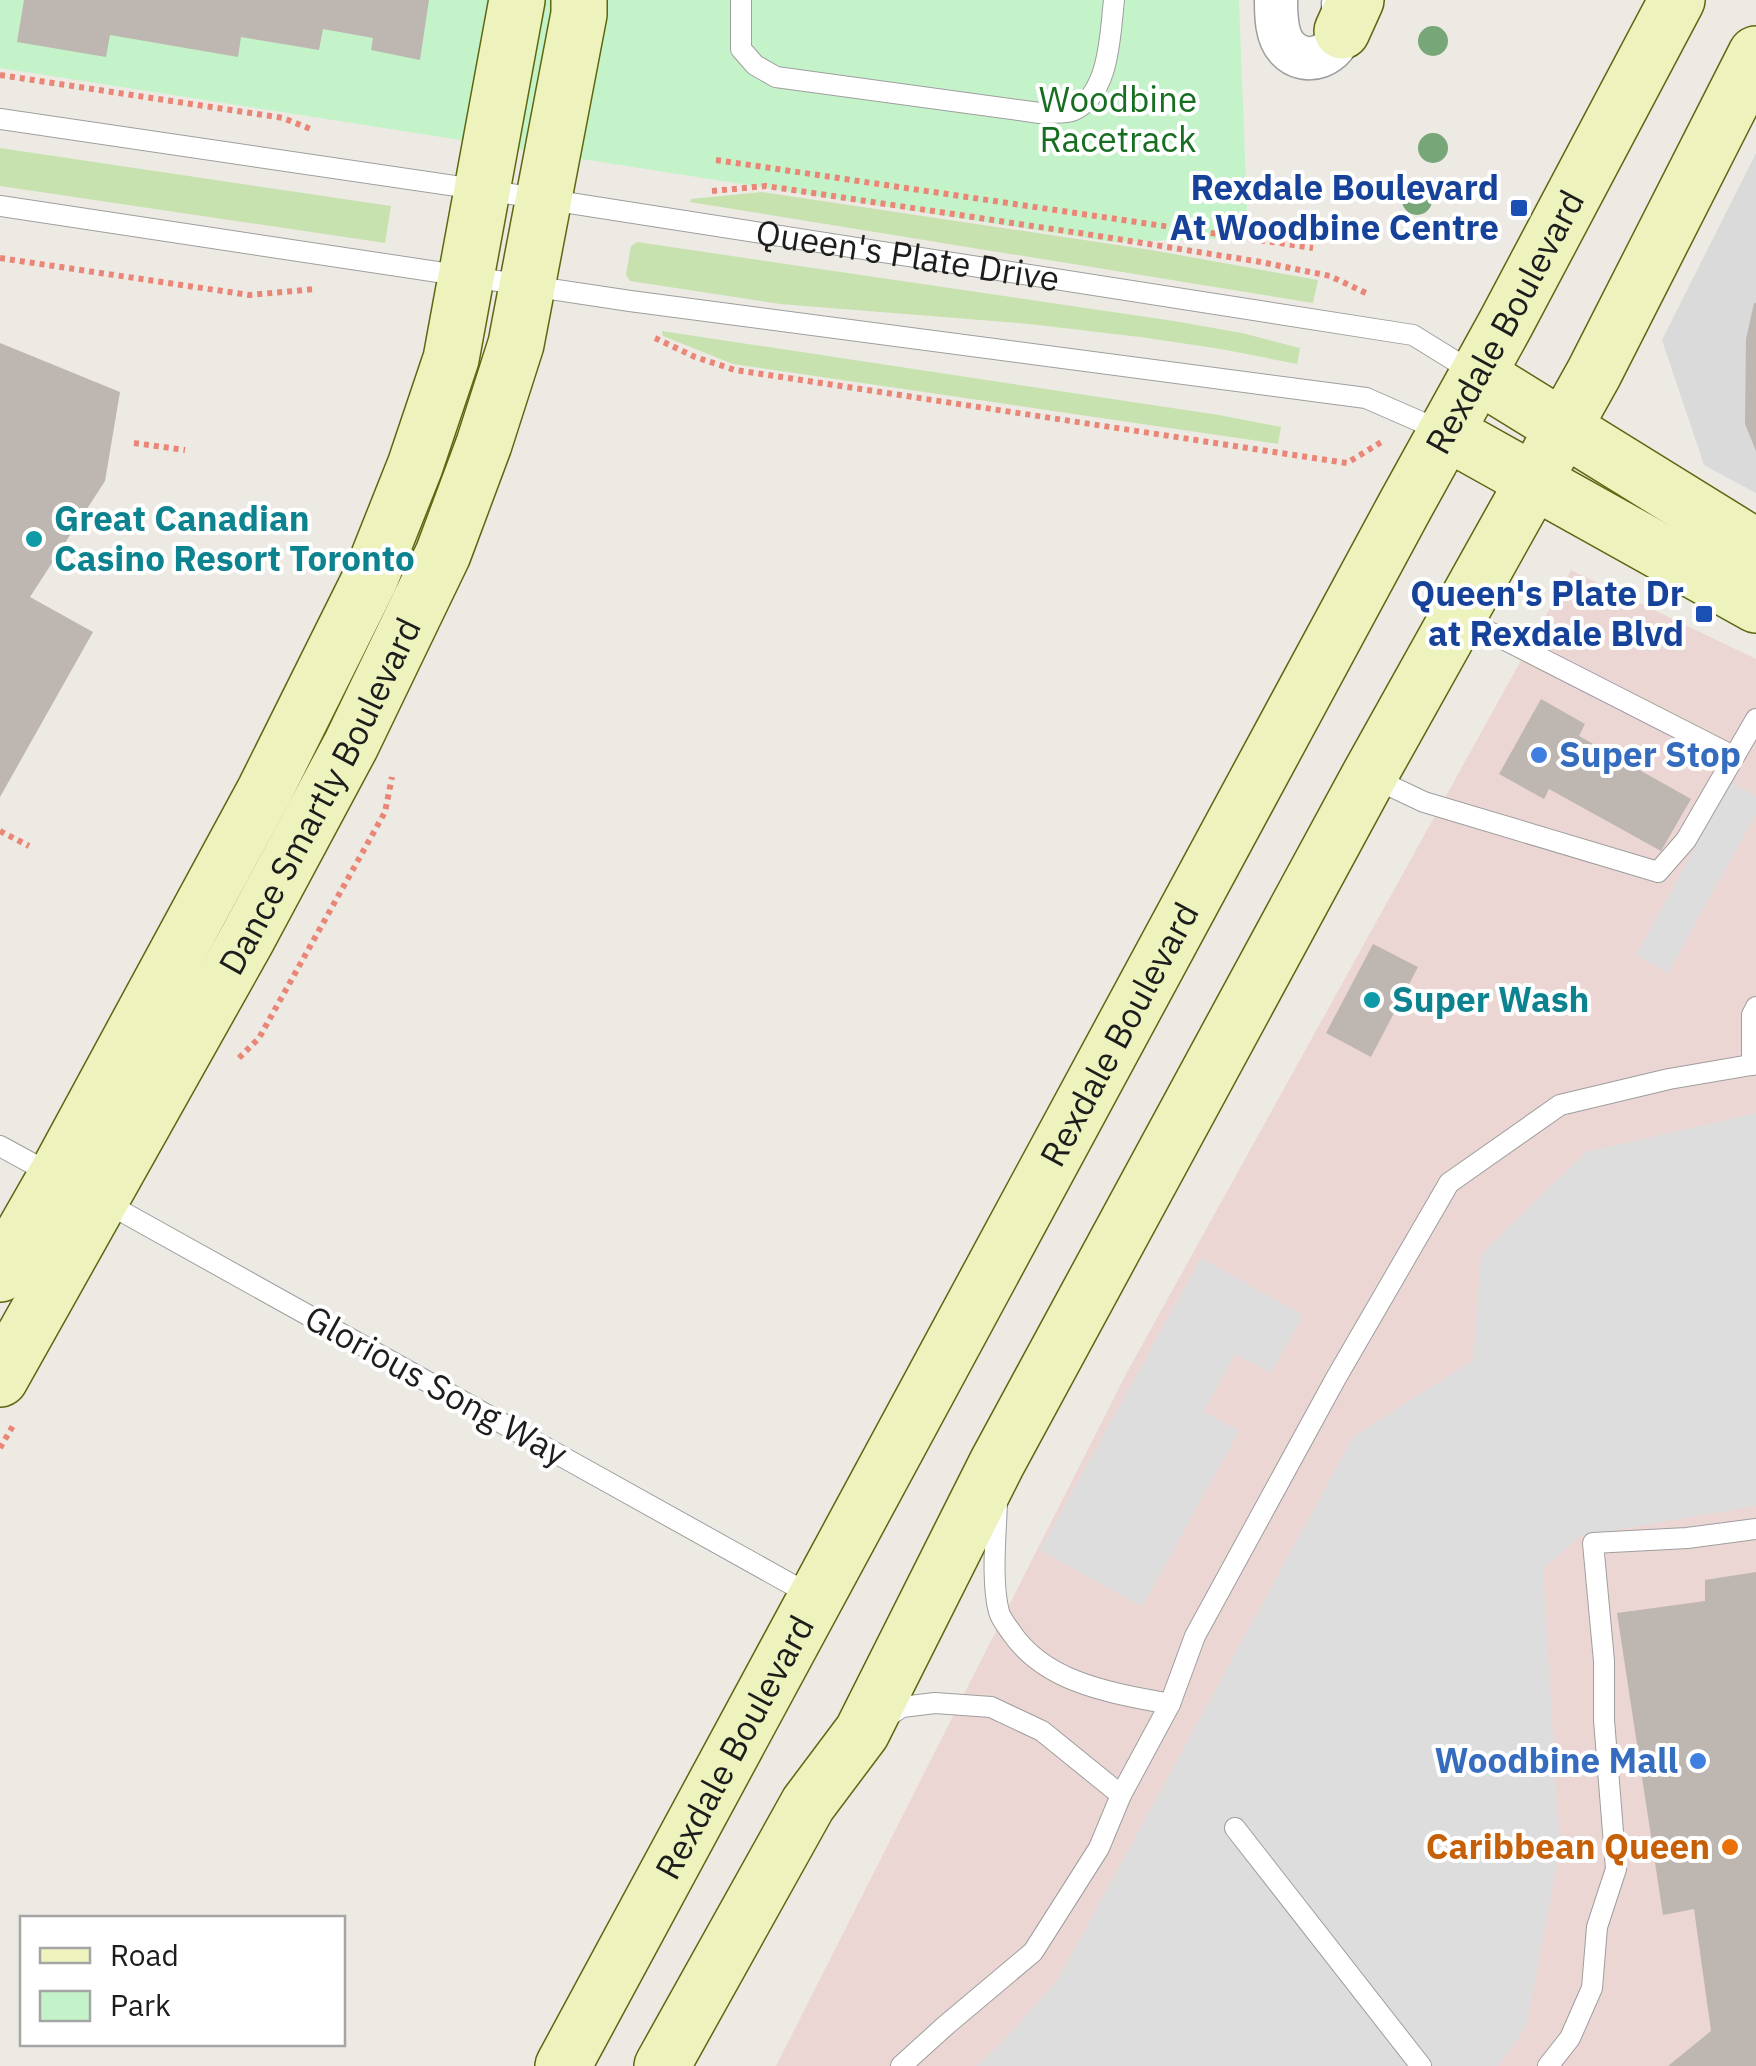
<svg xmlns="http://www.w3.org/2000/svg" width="1756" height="2066" font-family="'IBM Plex Sans',sans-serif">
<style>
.residential{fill:#dbdada}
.commercial{fill:#ecd6d4}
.grass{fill:#c7e2af}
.park{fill:#c5f3c9}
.parking{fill:#ddd}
.building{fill:#bdb6b1}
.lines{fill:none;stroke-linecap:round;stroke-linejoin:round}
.lane-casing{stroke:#9e9e9e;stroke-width:22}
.street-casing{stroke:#9e9e9e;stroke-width:45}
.secondary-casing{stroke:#5c6710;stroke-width:58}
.path{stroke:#ea8677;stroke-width:6;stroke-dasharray:5 5;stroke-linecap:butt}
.lane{stroke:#fff;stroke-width:20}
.street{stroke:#fff;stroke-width:42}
.secondary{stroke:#eef2bc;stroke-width:55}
.tree{fill:#77a678}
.transit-dot{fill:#1a4fb4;stroke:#fff;stroke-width:4}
.culture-dot{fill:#0f9aa8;stroke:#fff;stroke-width:4}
.shop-dot{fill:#3f7fe0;stroke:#fff;stroke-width:4}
.food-dot{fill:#e8710a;stroke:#fff;stroke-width:4}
.labels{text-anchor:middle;stroke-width:8;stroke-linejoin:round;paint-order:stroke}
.park-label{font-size:35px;fill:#176e20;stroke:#fff}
.transit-label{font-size:35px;font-weight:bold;fill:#164399;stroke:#fff;text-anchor:end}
.street-label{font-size:35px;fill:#1d1d1d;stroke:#fff}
.culture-label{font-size:35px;font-weight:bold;fill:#0d838f;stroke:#fff;text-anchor:start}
.shop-label{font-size:35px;font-weight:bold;fill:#366cbe;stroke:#fff;text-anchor:start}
.food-label{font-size:35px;font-weight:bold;fill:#c56008;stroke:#fff;text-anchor:end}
</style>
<rect width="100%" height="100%" fill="#edeae4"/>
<path class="residential" d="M1756,153V493L1704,465L1662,340Z"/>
<path class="commercial" d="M1571,570L1756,659V2066H776L1126,1374Z"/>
<path class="grass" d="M0,148L391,206L385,243L0,186Z
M762,192L1151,250L1318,280L1313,303L690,202L691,199Z
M637,242L1174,321L1242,333L1300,348L1297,364L1221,349L1140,337L1029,324L780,304L630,281L626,275L631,246Z
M662,331L1219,415L1281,427L1278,444L733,364L663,336Z"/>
<path class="park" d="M0,0H1239L1248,238L1112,242L0,68Z"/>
<path class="parking" d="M1731,782L1756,796V814L1668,973L1636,955Z
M1756,1113V1506L1580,1536L1543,1569L1560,1851L1526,2027L1498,2066H976L1002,2042L1058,1979L1353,1437L1473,1360L1481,1254L1586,1152Z
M1201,1258L1303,1315L1271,1373L1235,1354L1204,1412L1239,1431L1142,1607L1040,1550Z"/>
<path class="building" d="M24,0H429L420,60L371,50L373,38L323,29L319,50L241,37L238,57L110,35L106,57L17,42Z
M1754,303H1756V451L1745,424L1746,339Z
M0,343L120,392L105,481L30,597L93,632L0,797Z
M1541,699L1585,724L1579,736L1691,799L1661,851L1549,789L1544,799L1499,774Z
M1373,944L1418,967L1371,1057L1326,1033Z
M1756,1572V2066H1668L1711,2031L1694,1909L1663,1915L1617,1613L1705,1601V1580Z"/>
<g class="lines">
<g class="lane-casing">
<g id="lane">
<path d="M741,0V49L755,65L776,77L1040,113C1049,112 1064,114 1072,111C1110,95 1110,34 1114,0"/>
<path id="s1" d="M0,119L544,199L1413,335L1476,374"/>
<path d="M0,206L630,301L1366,398L1444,432"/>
<path d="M1460,617L1733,756"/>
<path d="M1369,776L1424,802L1658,872L1686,840L1756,719"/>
<path d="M1752,1065V1015L1756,1007"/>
<path d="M0,1146L55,1176"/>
<path d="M103,1201L816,1598"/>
<path d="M997,1502C996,1534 991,1582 999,1612C1001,1619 1007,1626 1011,1632C1046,1684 1113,1693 1170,1704"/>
<path d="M885,1718L902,1707L935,1703L991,1707L1042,1731L1121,1795"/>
<path d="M1235,1828L1421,2066"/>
<path d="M901,2066L945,2026L1033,1952L1099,1848L1121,1795L1170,1704L1195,1636L1336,1378L1449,1183L1560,1105L1669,1079L1756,1064"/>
<path d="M1548,2066L1570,2038L1592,1988L1597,1927L1616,1869L1604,1720V1661L1593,1543L1687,1538L1756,1529"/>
</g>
</g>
<g class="street-casing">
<path id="street" d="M1276,0C1276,15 1276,36 1287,48C1306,69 1338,55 1342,29C1344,21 1343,12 1343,4"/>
</g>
<g class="secondary-casing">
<g id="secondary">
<path d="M1342,31L1356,0"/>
<path d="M1478,375L1756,547"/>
<path d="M1446,432L1756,605"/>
<path d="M0,1274L56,1176L265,790L370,579L415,466L451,359L517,0"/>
<path id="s2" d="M0,1379L247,939L351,745L443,554L484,444L516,344L579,14V0"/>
<path id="s3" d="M563,2066L1405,506L1506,323L1677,0"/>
<path d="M662,2066L808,1804L862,1732L997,1463L1369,776L1594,373L1756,54"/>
</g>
</g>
<path class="path" d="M0,75L283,118L313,130
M716,160L1313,248
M712,191L766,186L1086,234L1261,262L1330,276L1368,294
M0,258L249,295L316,289
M655,338L695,357L735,370L1347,463L1383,441
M134,443L185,450
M0,831L29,846
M239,1058L259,1038L385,812L392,777
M0,1448L14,1424"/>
<use href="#lane" class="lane"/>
<use href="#street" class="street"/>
<use href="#secondary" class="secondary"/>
</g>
<g class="tree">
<circle cx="1433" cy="41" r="15"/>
<circle cx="1433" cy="148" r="15"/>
<circle cx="1417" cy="200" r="15"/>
</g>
<g class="transit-dot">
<rect x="1509" y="198" width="20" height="20" rx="5"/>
<rect x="1694" y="604" width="20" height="20" rx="5"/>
</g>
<g class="culture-dot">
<circle cx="34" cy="539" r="10"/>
<circle cx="1372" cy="1000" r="10"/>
</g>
<g class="shop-dot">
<circle cx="1539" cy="755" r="10"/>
<circle cx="1698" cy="1761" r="10"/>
</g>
<circle class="food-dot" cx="1730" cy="1847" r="10"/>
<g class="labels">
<g class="park-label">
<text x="1118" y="112">Woodbine<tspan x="1118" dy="40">Racetrack</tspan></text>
</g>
<g class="transit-label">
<text x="1499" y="200">Rexdale Boulevard<tspan x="1499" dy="40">At Woodbine Centre</tspan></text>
<text x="1684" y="606">Queen's Plate Dr<tspan x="1684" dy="40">at Rexdale Blvd</tspan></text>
</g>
<g class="street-label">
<text dy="12" stroke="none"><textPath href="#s1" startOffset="918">Queen's Plate Drive</textPath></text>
<text dy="12" stroke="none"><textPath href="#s3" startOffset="1982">Rexdale Boulevard</textPath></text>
<text dy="12" stroke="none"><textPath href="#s2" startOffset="665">Dance Smartly Boulevard</textPath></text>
<text dy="12" stroke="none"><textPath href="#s3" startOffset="1172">Rexdale Boulevard</textPath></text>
<text transform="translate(436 1386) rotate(29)" y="12">Glorious Song Way</text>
<text dy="12" stroke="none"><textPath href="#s3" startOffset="362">Rexdale Boulevard</textPath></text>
</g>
<g class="culture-label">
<text x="54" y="531">Great Canadian<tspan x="54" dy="40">Casino Resort Toronto</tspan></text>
<text x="1392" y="1012">Super Wash</text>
</g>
<g class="shop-label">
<text x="1559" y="767">Super Stop</text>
<text x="1678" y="1773" text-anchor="end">Woodbine Mall</text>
</g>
<g class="food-label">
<text x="1710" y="1859">Caribbean Queen</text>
</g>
</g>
<rect x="20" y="1916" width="325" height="130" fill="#ffffff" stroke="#a5a5a5" stroke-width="2.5"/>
<rect x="40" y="1948" width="50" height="15" fill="#eef2bc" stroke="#a5a5a5" stroke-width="2.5"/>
<text x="110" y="1966" font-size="30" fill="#1d1d1d">Road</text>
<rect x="40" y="1991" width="50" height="30" fill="#c5f3c9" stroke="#a5a5a5" stroke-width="2.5"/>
<text x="110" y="2016" font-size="30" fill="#1d1d1d">Park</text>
</svg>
